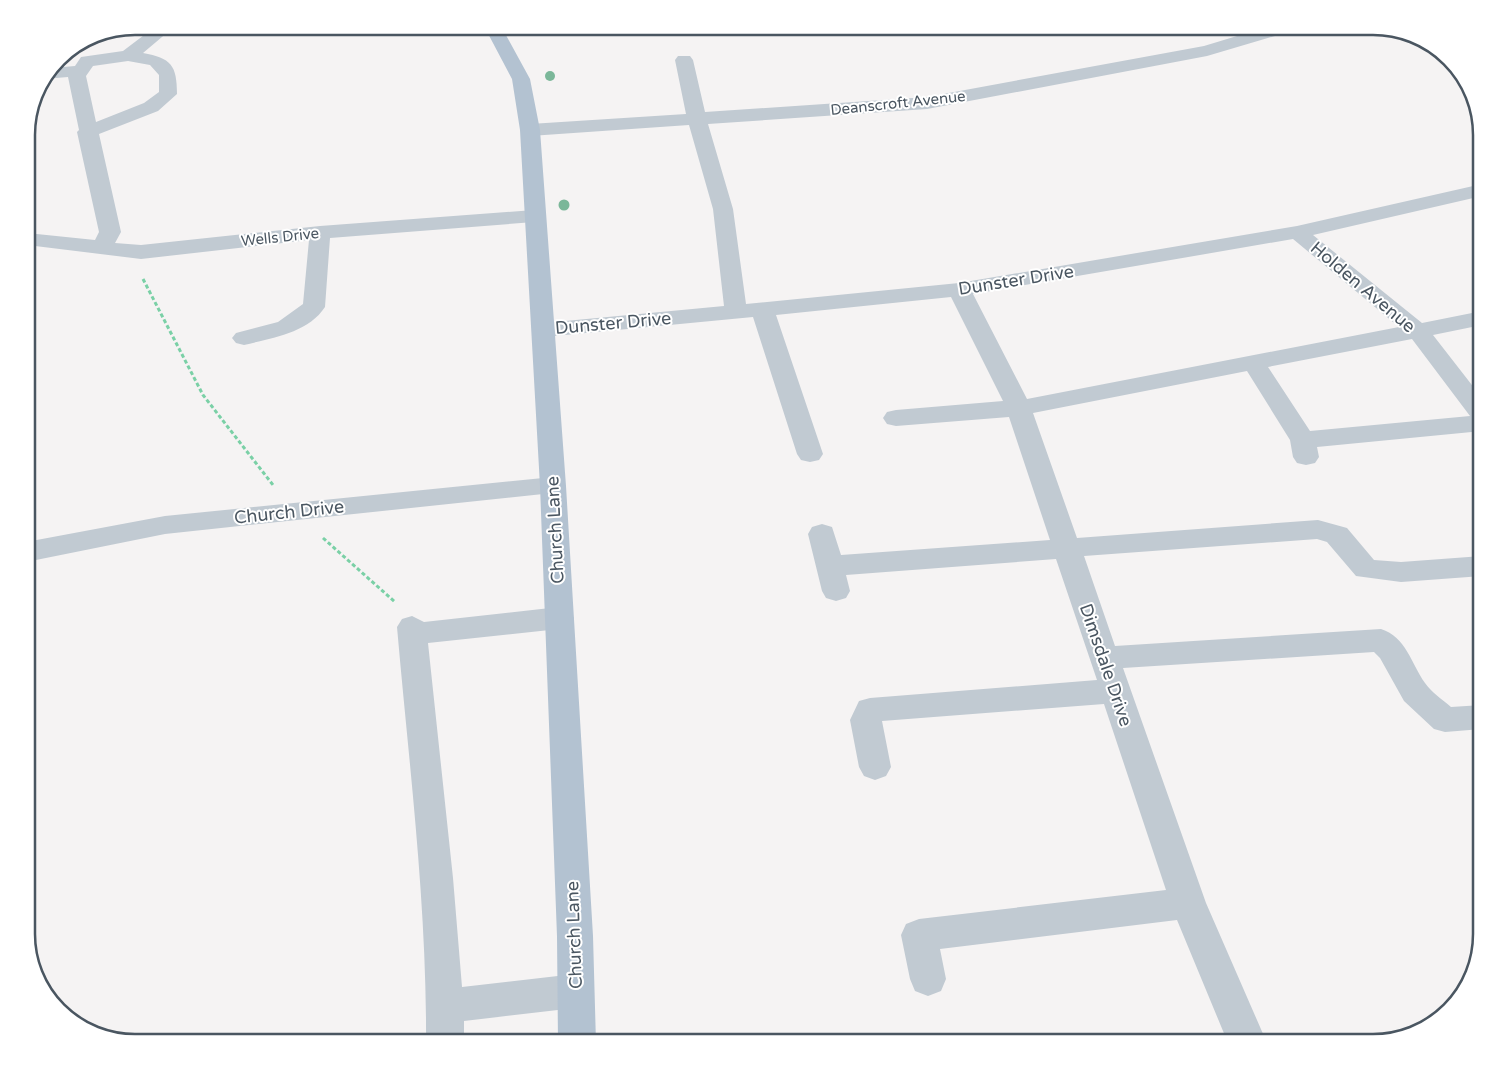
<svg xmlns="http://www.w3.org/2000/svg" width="1508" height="1069" font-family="'Varela Round',sans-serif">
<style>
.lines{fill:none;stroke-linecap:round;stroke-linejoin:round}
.path{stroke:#7ad0a6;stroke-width:3;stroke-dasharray:4 2.5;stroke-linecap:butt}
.minor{fill:#c1cad2;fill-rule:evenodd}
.major{fill:#b3c2d1;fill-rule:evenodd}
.tree{fill:#7bb799}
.labels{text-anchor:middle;stroke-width:4;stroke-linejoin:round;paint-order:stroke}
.far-street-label{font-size:15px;fill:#4a5661;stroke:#fff}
.street-label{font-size:18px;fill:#4a5661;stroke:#fff}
.rim{fill:none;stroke:#4a5661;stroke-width:2.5}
</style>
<rect width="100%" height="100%" fill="#f5f3f3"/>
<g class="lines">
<path class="path" d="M143,279L203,395L273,485
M323,538L395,602"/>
<path class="minor" d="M156,26H175L143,53C171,58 177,65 177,94L158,111L99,134L121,232L115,243L141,245L320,226L534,210L541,212L544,216L541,220L534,222L330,238L325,307C308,333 272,338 244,345L236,343L232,338L236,333L278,322L303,304L309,240L141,259L27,245V233L95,240L99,232L77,132L79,130L68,77L44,79L52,68L75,66L81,57L123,51ZM128,61L150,65L159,75V92L144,103L96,122L86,76L93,66Z
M1270,26H1297L1295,30L1207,56L927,109L708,124L733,209L746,304L959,283L1297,226L1482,184V196L1313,235L1422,323L1482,311V325L1433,335L1482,398V431L1317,447L1319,457L1315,463L1306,465L1297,463L1293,457L1290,440L1247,371L1033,413L1077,538L1318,520L1347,528L1374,560L1401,562L1482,556V576L1401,582L1356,576L1327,542L1317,539L1084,556L1115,646L1381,629C1406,637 1411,663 1425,683C1431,692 1443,700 1451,707L1482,705V729L1445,732L1434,729L1404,701L1380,658L1374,652L1123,668L1206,903L1267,1043H1228L1177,920L940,949L946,979L941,991L928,996L915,991L910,979L901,935L906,924L919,919L1166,890L1104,704L882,721L891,767L886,776L875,780L864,776L859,767L850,720L859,701L870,698L1097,680L1056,559L846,575L850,591L846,598L836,601L826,598L822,591L808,534L812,527L822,524L832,527L841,555L1050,540L1009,417L896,426L887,424L883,418L887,412L896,410L1003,401L951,297L776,315L823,454L819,460L810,462L801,460L797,454L753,317L544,337L536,335L532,330L536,325L544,323L724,306L713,209L689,125L530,136L523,134L520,130L523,126L530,124L686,114L675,60L678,56H690L693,60L705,112L927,97L1204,46ZM1293,239L1399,327L1027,399L973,294ZM1412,339L1470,416L1310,431L1268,367Z
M553,477L562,480L566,486L562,492L165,534L26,562V542L165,516Z
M559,607L569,610L574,618L569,626L559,629L428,643L453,878L462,987L575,974L588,979L593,991L588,1003L575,1008L464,1021V1043H426C427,904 409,765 397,627L402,619L412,616L424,622Z"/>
<path class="major" d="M484,26H501L530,79L540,130L566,486L593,936L596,1043H558L557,936L540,486L520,130L512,79Z"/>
</g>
<g class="tree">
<circle cx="550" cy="76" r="5"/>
<circle cx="564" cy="205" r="5.5"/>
</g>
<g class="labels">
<g class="far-street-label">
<text transform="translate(898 103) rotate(-6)" y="5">Deanscroft Avenue</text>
<text transform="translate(280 237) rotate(-6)" y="5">Wells Drive</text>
</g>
<g class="street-label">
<text transform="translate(1016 280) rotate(-9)" y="6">Dunster Drive</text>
<text transform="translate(1363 287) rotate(40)" y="6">Holden Avenue</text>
<text transform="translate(613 323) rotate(-5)" y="6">Dunster Drive</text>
<text transform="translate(289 512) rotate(-6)" y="6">Church Drive</text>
<text transform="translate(555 530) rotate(-93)" y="6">Church Lane</text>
<text transform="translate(1106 665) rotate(71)" y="6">Dimsdale Drive</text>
<text transform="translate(574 935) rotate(-92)" y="6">Church Lane</text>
</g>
</g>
<path d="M0 0H1508V1069H0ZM135 35H1373A100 100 0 0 1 1473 135V934A100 100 0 0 1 1373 1034H135A100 100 0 0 1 35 934V135A100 100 0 0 1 135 35Z" fill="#fff" fill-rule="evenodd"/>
<path class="rim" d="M135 35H1373A100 100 0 0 1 1473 135V934A100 100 0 0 1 1373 1034H135A100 100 0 0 1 35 934V135A100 100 0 0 1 135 35Z"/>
</svg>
